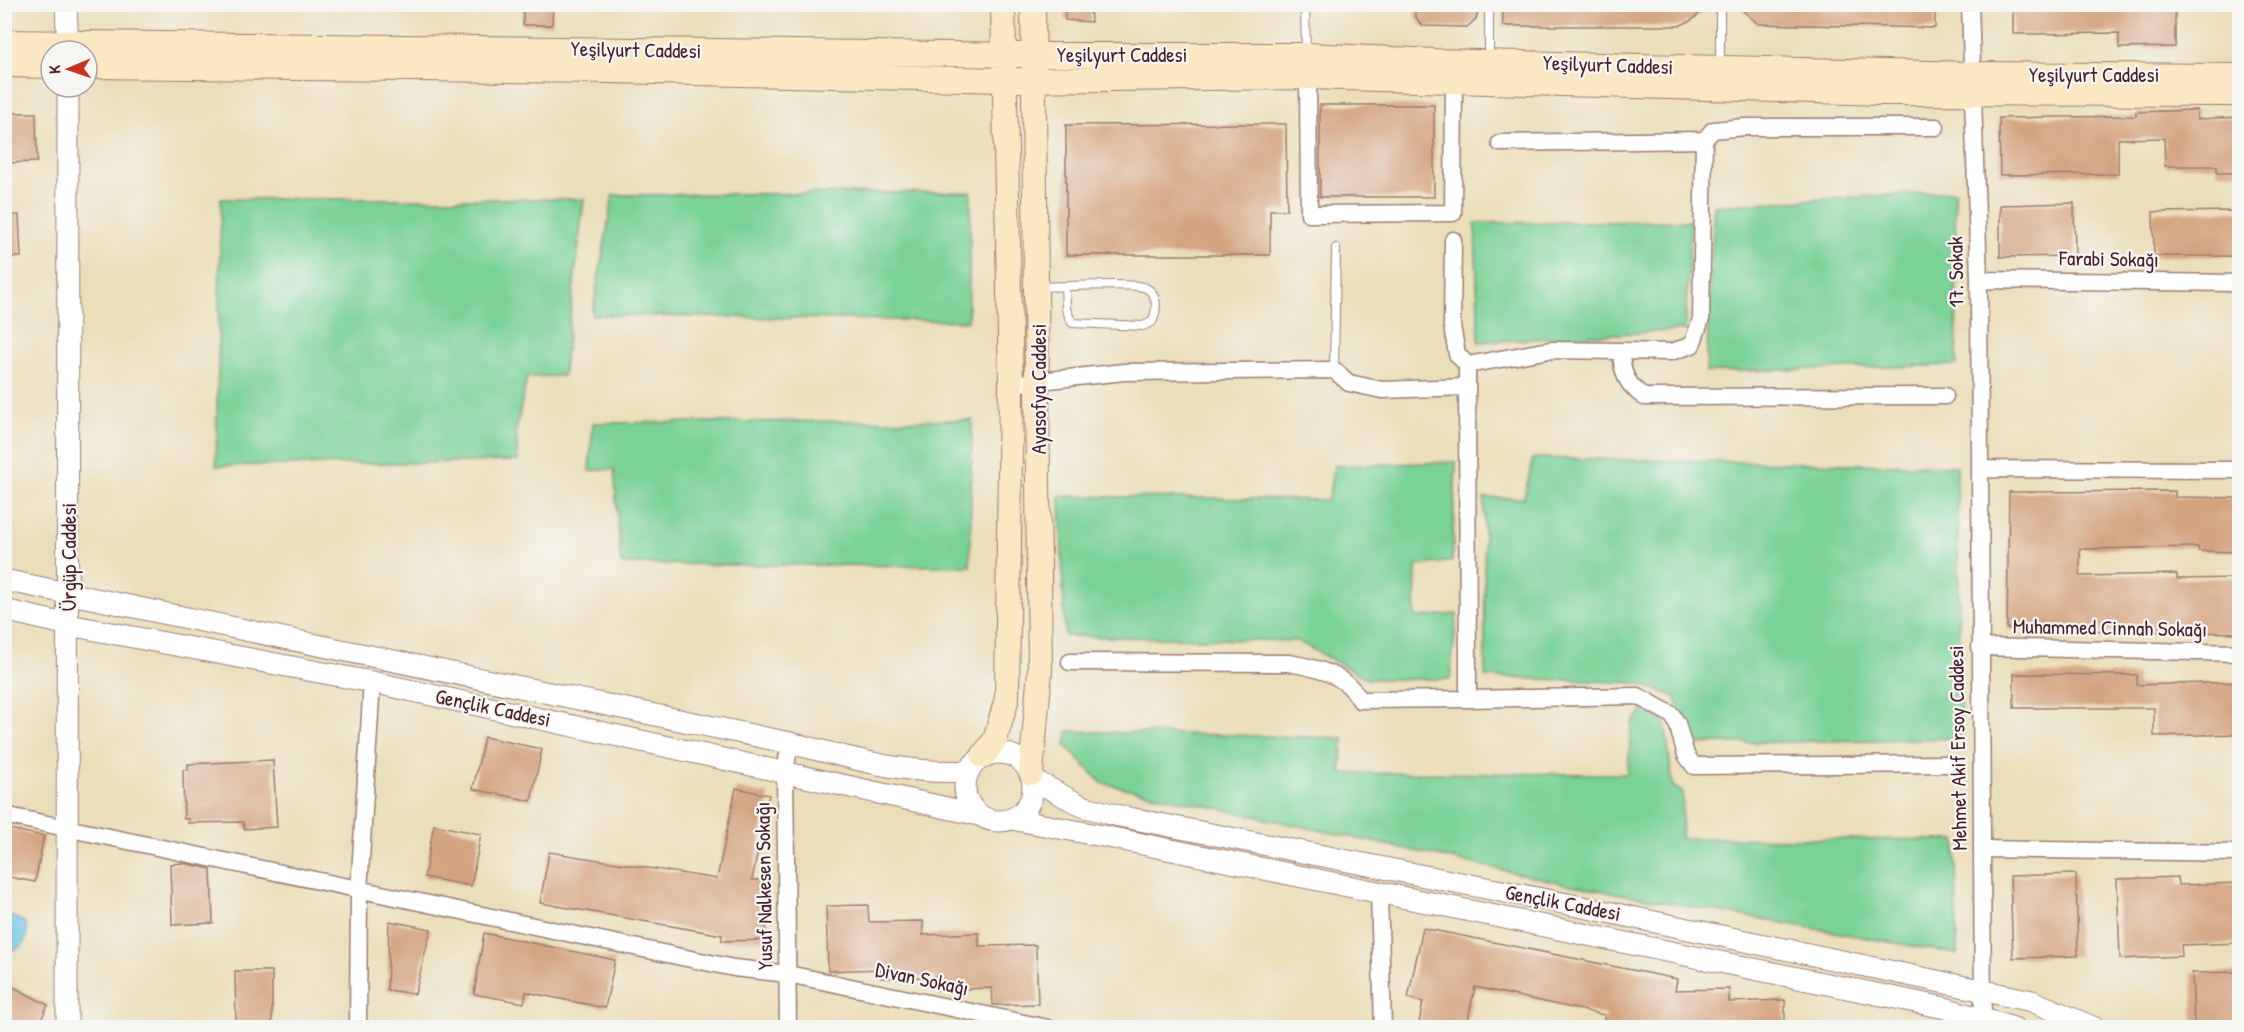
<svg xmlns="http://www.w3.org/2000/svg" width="2244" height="1032" font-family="'Patrick Hand',sans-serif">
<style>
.green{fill:#7ad297;stroke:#627861;stroke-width:1.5}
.water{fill:#66c4e4;stroke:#587288;stroke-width:1.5}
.building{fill:#d4a481}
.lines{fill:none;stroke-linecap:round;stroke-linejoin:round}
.service-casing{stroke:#9a7e72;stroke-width:10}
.minor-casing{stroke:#9a7e72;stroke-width:19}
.tertiary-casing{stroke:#9a7e72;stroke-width:23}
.secondary-casing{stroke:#9a7e72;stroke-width:26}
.service{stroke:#fff;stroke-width:8}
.minor{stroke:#fff;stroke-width:16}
.tertiary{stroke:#fff;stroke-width:21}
.secondary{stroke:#fae7c3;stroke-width:24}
.labels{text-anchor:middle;stroke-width:4.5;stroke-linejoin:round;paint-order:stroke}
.street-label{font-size:21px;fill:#4a1f2b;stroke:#f6f6f2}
</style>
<rect width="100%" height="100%" fill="#f6f6f2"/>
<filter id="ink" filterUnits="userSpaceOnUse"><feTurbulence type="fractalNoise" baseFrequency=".0167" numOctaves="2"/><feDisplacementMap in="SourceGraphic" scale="12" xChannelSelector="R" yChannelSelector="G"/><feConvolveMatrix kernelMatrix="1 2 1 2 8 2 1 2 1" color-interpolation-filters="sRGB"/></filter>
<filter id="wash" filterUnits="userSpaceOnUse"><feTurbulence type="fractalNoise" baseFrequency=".008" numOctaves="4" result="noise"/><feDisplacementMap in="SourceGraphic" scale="24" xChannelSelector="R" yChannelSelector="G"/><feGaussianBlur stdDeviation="1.35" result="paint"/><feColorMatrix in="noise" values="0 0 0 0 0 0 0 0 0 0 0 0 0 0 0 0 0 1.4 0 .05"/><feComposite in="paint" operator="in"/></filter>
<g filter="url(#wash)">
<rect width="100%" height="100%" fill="#ebdeba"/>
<path class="green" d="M1955,191L1957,365L1706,372L1714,206Z
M971,192L968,321L592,315L613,195Z
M221,199H584L563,376L527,377L516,431L518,461L216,466Z
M1691,221L1685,330L1479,342L1475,223Z
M972,420L970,566L621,564L614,469L589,471L593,423Z
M1533,458L1957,466L1961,738L1687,744L1676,697L1637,683L1485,677L1484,498H1524Z
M1456,462L1452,561L1416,566L1415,617L1457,614L1450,679H1368L1297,641L1065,636L1060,496L1328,500L1334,466Z
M1646,707L1665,723L1673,786L1683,793L1681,838L1956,840L1957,954L1571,885L1102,783L1066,746L1068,731L1343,738L1341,773L1627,774L1632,723Z"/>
<path class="water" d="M5,914L23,921L26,925C29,939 23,948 10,951L5,946Z"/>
<g id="blocks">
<path class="building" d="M523,4H553L552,25H523Z
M1065,4H1090L1091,22L1065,20Z
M1415,4H1480L1476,19L1467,27L1422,26L1415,16Z
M1503,4H1711L1692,20L1679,26H1503Z
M1736,4H1935V28L1758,24Z
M2013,4H2175V47L2119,48V33L2013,34Z
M1320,105H1434V197H1320Z
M2197,110V119L2240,117V173H2217V166H2165L2164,138L2118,139V174L2000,175L1999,118L2136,116V112Z
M4,113H36L37,162L4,163Z
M1286,124L1287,210H1270V255H1066V125Z
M2074,203L2075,256L2000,257V205Z
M2240,211V256H2154L2153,212Z
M19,215L21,257H4V216Z
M2175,491V497L2240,498V552L2198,551V547L2080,549V576L2177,574V579L2240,578V633L2007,629L2009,492Z
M2014,674L2137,675V685L2240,682V734L2154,736V708H2014Z
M484,737L542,749L531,801L473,789Z
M273,760L277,827L244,829L243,822L188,823V819H184L183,770H188V764Z
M736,788L769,795L752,880H765L766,940L722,941V935L540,903L549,852L717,879Z
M434,825L481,834L471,886L424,877Z
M4,828L44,836L35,882L4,876Z
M183,863L211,869L213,923L172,925L170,864Z
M2076,874L2078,956L2013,958L2010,876Z
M2178,877L2179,885L2240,883V943L2181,945L2182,956L2120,959L2117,879Z
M868,905L869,922L923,921V935L979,933V946L1036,945L1038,1004L993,1005L992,988L936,990V977L881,978V969L828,971L826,906Z
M389,921L431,929L415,994L387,990Z
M1423,928L1677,979L1675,990L1729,989V1002L1785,1000V1028H1602L1605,1015L1475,987L1466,1028H1418L1423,1002L1408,998Z
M484,933L615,960L605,1008L526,992L524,1003L474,994Z
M235,971H272V1028H236Z
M2240,972V1028H2194L2192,973Z
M4,982L48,1005L37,1028H4Z"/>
</g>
</g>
<g filter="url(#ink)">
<use href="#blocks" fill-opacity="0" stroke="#9a7e72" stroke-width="1.5"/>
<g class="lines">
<g class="service-casing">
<path id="service" d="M1305,4L1306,52
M1489,61V4
M1720,67V4
M1038,287C1057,287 1134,282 1146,288C1159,295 1157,311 1152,322L1143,326L1072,323L1066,309L1065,287
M1334,370L1336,248"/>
</g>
<g class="minor-casing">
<path id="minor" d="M1970,4L1979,280L1983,1028
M1308,77L1309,214L1453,213L1454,82
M1704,140L1713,130L1744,127H1936
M1500,143L1704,140L1701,319L1692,345L1671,352L1621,351
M1453,240L1452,326L1457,354L1467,365L1468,699L1638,696L1672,715L1677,723L1686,755L1694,766L1948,764
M1979,280L2240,283
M1467,365L1550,350L1621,351C1622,373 1626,384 1644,397L1945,396
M1011,384L1124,372L1334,370L1349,383L1382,390L1466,387
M1980,469L2240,470
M1980,647L2240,653
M1070,662L1289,663C1317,668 1346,674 1360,700L1468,699
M4,815L734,968L788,974L1048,1028
M1982,849L2240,853
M1379,893L1383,1028
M358,1028L359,890L372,682
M788,1028L785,772L790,743"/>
</g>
<g class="tertiary-casing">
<path id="tertiary" d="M66,4L68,51
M4,580L790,743C852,758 903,775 968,771
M4,610L69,625L372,682L979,815
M965 787a34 34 0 1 1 68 0a34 34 0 1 1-68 0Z
M1032,779L1082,806L1119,816L1593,909L2032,1001L2095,1028
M1011,819L1108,837L1945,1008L2014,1028
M67,1028L68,87"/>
</g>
<g class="secondary-casing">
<path id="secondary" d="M4,42L1034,55H1307L1435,61L1972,74L2240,76
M4,65L51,66
M87,66L611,71L1005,80L1308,77L1884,93L2240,94
M983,756L995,740L1007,698L1011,384L1003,4
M1031,773L1040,671L1033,4"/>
</g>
<use href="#service" class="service"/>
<use href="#minor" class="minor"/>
<use href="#tertiary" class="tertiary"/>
<use href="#secondary" class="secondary"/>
</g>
</g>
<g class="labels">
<g class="street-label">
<text transform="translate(636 50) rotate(1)" y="7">Yeşilyurt Caddesi</text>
<text x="1122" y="62">Yeşilyurt Caddesi</text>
<text transform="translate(1608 65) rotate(2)" y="7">Yeşilyurt Caddesi</text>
<text x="2094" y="82">Yeşilyurt Caddesi</text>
<text transform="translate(2109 259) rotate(1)" y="7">Farabi Sokağı</text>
<text transform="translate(1956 272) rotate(-91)" y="7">17. Sokak</text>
<text transform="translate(1039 389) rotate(-90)" y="7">Ayasofya Caddesi</text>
<text transform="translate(69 557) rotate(-90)" y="7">Ürgüp Caddesi</text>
<text transform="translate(2110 628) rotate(1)" y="7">Muhammed Cinnah Sokağı</text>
<text transform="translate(493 708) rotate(12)" y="7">Gençlik Caddesi</text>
<text transform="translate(1958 748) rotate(-91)" y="7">Mehmet Akif Ersoy Caddesi</text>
<text transform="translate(764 886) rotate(-91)" y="7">Yusuf Nalkesen Sokağı</text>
<text transform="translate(1563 903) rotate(11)" y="7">Gençlik Caddesi</text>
<text transform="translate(922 979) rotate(12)" y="7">Divan Sokağı</text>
</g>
</g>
<rect width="2244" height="1032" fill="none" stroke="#f6f6f2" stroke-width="24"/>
<g transform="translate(69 69) rotate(268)"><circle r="28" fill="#f6f6f2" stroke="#b1a0a2" stroke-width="1.5"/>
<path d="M0-4.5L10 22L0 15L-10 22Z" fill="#c8321e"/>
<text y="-9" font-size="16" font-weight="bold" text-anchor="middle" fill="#4a1f2b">K</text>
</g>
</svg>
